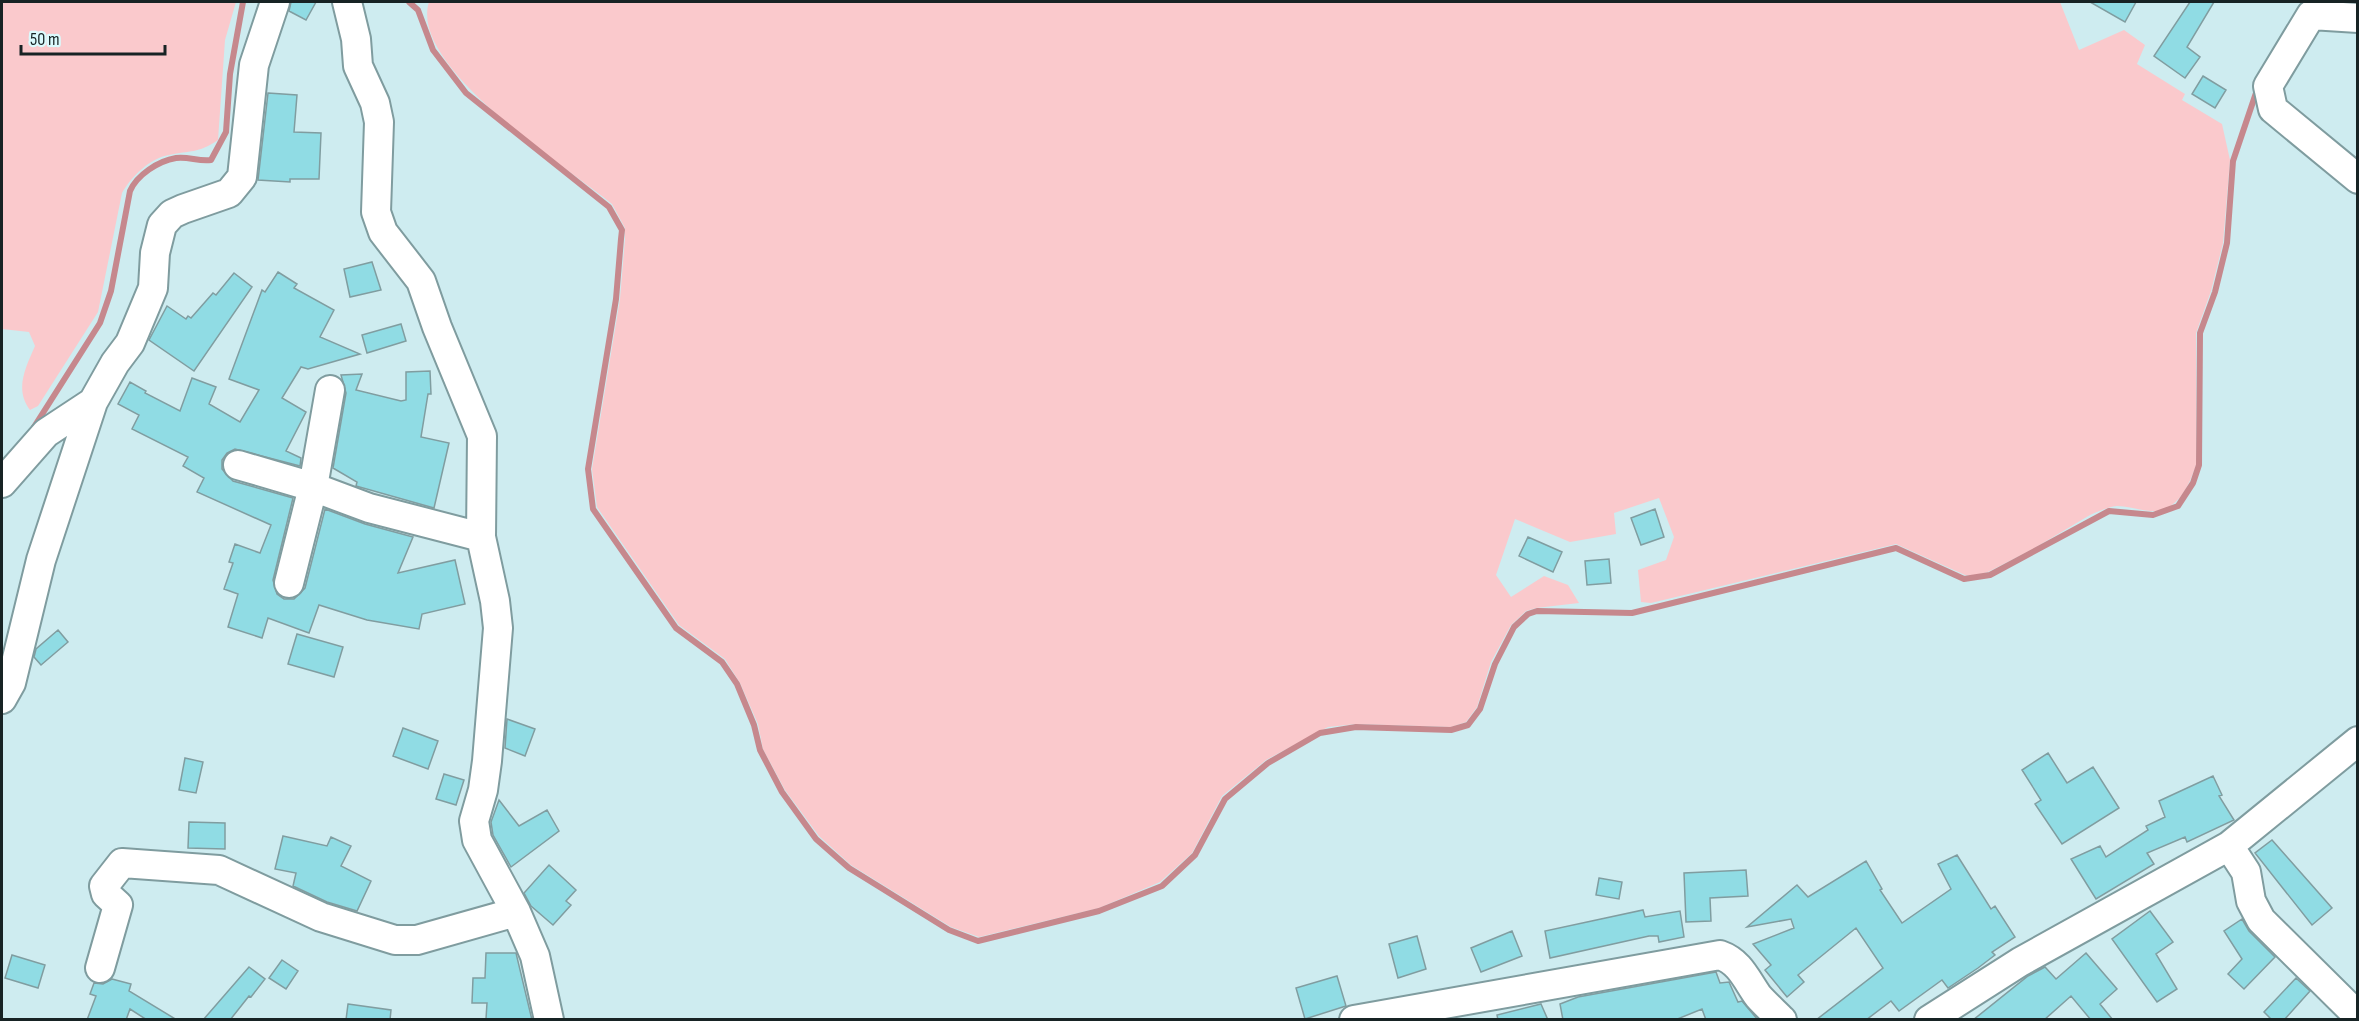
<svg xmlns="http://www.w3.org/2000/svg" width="2359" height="1021" font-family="'Sofia Sans Condensed',sans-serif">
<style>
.green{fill:#fac9cc}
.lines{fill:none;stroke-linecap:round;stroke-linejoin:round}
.stream{stroke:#c6888d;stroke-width:6}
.building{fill:#90dce4;stroke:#809da0;stroke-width:1.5}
.minor-casing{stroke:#7f9c9f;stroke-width:32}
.minor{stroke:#fff;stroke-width:28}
</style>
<rect width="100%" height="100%" fill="#ceecf0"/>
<path class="green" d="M2,2H236L225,40L218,140C197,154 191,150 169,155C150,158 131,177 122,193L98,312L38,406L30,410C14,389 26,367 35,346L29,332L2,329Z
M429,2H2060L2079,50L2124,30L2145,45L2137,64L2185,94L2182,100L2222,124L2230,160L2223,243L2211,291L2196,333V465C2189,486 2177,513 2150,511C2139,510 2128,506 2117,506C2108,507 2099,511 2090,515L2031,550L1988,572L1973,576L1965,575L1896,544L1651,603L1641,602L1638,570L1666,560L1674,537L1659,498L1614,513L1616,534L1570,542L1515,519L1496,575L1511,597L1544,576L1568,585L1579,603L1536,608L1526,611L1511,625L1491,662L1477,707L1466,722L1451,727L1356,724L1328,727L1266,760L1222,796L1192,853L1160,882L1099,908L979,937L951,927L851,865L819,836L785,790L763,749L758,724L740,683L725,659L679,625L597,507L592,469L620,299L625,239V228L612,204C567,167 408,67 429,2Z"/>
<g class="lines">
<path class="stream" d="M409,2L418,10L433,50L466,93L609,207L622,230L621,239L616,299L588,469L593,509L676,628L722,662L737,684L754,725L760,750L782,792L816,839L849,868L949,930L978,941L1099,911L1162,886L1195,855L1225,799L1268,763L1320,733L1356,727L1451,730L1468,725L1480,709L1495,664L1514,627L1528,614L1537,611L1632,613L1896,548L1964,579L1990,575L2109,511L2153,515L2178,506L2193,483L2199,465L2200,333L2215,292L2227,243L2233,161L2258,87
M34,427L100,323L111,291L130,191C137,175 158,161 176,158C188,156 199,162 211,160L226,132L230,74L243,2"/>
</g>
<path class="building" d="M291,2H316L306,20L289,11Z
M2090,2H2136L2125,22Z
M2190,2H2214L2187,47L2200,57L2185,78L2154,56Z
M2203,76L2226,90L2215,108L2192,94Z
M268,93L297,95L294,132L321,133L319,179H290V182L258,180Z
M372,262L381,290L350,297L344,269Z
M278,272L297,284L294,288L334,310L320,337L360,354L308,369L301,367L282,398L306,412L286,451L301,458L300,466L235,449L227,453L222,460V469L233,481L293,498L273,580L277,594L284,599H294L305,588L325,509L365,524L413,537L398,573L455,560L465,604L422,614L419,629L367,620L319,605L309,633L268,618L262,638L228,627L238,594L224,589L233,563L229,562L235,544L260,553L271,525L197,492L204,478L183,466L188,457L132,429L139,415L118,404L130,382L146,391L145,393L180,411L192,378L216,387L209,404L240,422L259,390L229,379L262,290L265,292Z
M234,273L252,287L194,371L149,340L167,306L186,319L188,316L191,318L213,293L216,295Z
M401,324L406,341L367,353L362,335Z
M430,371L431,394H428L421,437L449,443L434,508L356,486L357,482L333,468L346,393L341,375L362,374L356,390L401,401L406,400V372Z
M1655,509L1664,537L1641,545L1631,518Z
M1528,537L1562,552L1553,572L1519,556Z
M1609,559L1611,583L1587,585L1585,561Z
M58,630L68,642L41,665L34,657L36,649Z
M297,634L343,647L334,677L288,664Z
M507,719L535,729L525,756L505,748Z
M403,728L438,741L428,769L393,756Z
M2048,753L2067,783L2093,767L2119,808L2062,844L2035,804L2041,800L2022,770Z
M185,758L203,762L196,793L179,790Z
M444,774L464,780L456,805L436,799Z
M2213,776L2222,795L2219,796L2234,820L2187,842L2185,837L2147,853L2154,864L2096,899L2071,859L2100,846L2106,857L2148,830L2146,826L2165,817L2159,801Z
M499,800L519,826L547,810L559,831L511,867L493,835L491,822Z
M189,822L225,823V849L188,848Z
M283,836L327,846L331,837L351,846L341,866L371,881L357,911L327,902L293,886L296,873L275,869Z
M2272,840L2332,908L2312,925L2255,853Z
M1957,855L1991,909L1995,906L2015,937L1992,952L1995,955L1978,968L1948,988L1942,980L1899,1011L1891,1001L1866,1020H1816L1883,968L1856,928L1798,975L1804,982L1787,997L1765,970L1771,965L1753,944L1794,928L1791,919L1747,927L1797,885L1808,897L1866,861L1882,889L1880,890L1902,923L1951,889L1938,864Z
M549,865L576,890L566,901L571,905L553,925L531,906L524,893Z
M1746,870L1748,896L1710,898L1711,921L1686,922L1684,873Z
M1599,878L1622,882L1619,899L1596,895Z
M1643,910L1645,917L1680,911L1684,937L1659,942L1658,936H1649L1550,958L1545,931Z
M2150,911L2173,942L2156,954L2177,989L2157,1002L2112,939Z
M2242,919L2249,931L2275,957L2244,989L2228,974L2242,959L2224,931Z
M1512,931L1522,956L1481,972L1471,948Z
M1417,936L1426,969L1398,978L1389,944Z
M486,953H516L532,1020L486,1019L487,1003H472L473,978H485Z
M2086,953L2117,989L2100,1004L2113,1020H2091L2071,996L2044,1020H1973L2028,976L2045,967L2056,979Z
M12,955L45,965L38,988L5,978Z
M282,960L298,971L286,989L269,978Z
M249,967L265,979L251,997L249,996L230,1020H203Z
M1716,972L1720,983L1729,982L1738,1002L1742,1001L1758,1020H1706L1702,1009L1675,1020H1563L1560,1004L1578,997Z
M1337,976L1346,1006L1305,1019L1296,988Z
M2296,978L2310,991L2284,1020H2272L2264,1012Z
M112,979L131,984L129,991L177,1020H147L130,1009L126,1020H87L96,996L90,994L94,983L103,984Z
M348,1004L391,1010L390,1020H346Z
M1541,1004L1548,1020H1498L1497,1015Z"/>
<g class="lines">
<g class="minor-casing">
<path id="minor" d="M347,2L356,39L358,66L375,103L379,122L376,212L383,232L421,281L437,327L482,436L481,537L495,601L498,628L487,761L483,790L474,821L477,840L516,912L535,956L549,1020
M2358,18L2311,15L2268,86L2273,109L2358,179
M238,465L313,487L369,508L481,537
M2,483L46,433L93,402
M289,583L313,487L330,390
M2,699L11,683L41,560L93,402L115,363L130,343L153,288L155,253L162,225L172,214L183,209L229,193L242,177L254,65L275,2
M2229,846L2246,872L2251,901L2261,920L2358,1016
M100,968L118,905L106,894L104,886L122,863L219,870L321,917L395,940H417L516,912
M1354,1020L1720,955C1740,962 1746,979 1758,996C1765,1004 1774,1012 1782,1020
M1929,1020L2020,962L2229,846L2358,741"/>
</g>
<use href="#minor" class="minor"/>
</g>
<rect width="2359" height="1021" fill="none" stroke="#172324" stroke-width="6"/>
<path d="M21 45v9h144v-9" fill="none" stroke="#172324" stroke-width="3"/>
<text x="30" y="45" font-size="18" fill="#172324" stroke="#dbfafd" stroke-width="4.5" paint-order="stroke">50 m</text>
</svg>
